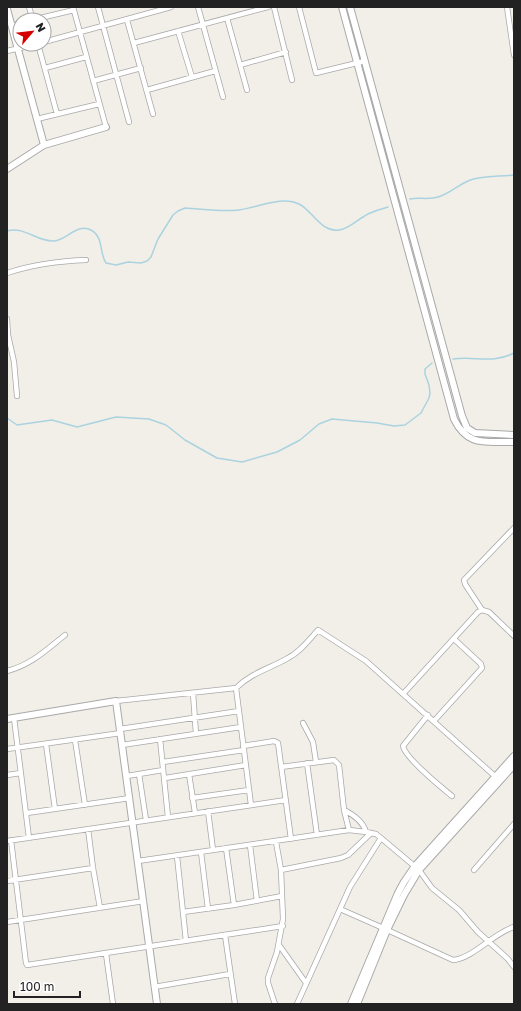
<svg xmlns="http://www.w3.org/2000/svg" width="521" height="1011" font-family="'Golos Text',sans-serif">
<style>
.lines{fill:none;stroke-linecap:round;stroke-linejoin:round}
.stream{stroke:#aad3df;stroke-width:1.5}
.minor-casing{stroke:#a9a9a9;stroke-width:6}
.tertiary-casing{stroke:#a9a9a9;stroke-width:8}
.minor{stroke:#fff;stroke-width:4.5}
.tertiary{stroke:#fff;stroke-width:6}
</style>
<rect width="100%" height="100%" fill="#f2efe9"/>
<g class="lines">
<path class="stream" d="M410,199C419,197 429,200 438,197C449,194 457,186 468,181C482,175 499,177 514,175
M7,231C25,226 37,242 54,241C67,240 77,223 91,230C104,237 99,253 106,263L116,265L128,262L141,263L147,261L151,257L158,239L173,215L178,211L185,208C203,209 221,212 239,210C255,208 269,201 284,201C289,201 295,202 299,204C312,210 321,233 339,230C349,229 358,219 368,214C374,211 381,209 388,207
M453,359C475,356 493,364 514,353
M7,418L17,425L52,420L77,427L116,417L149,419L166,425L185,440L217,458L242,462L277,452L300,440L319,424L332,419L377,423L394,426L405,425L421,413L429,398L430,393L429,385L425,374V369L432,363"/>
<g class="minor-casing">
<path id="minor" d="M29,7L33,20
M73,7L106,127
M98,7L129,122
M198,7L223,97
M274,7L292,80
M299,7L316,73L365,61
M507,7L514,55
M227,18L247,90
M32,20L74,10
M127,20L153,114
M12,26L20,23
M178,31L192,77
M44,42L171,7
M134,43L268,7
M38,44L57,114
M7,51L37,44
M240,65L286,52
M45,68L86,57
M93,81L141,68
M147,90L215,71
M37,119L99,104
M7,273C31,265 60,261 86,260
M7,319L8,335L14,362L17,396
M482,610L465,584L464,580L514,528
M7,671C31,665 46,650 65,635
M236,688L251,805
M193,693L196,734
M403,694L478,612L482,610L489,612L514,636
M116,701L236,688C251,673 271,668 288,658C300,652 309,640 318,630L366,661L497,778
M428,715L403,746C405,758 441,787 452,796
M14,718L29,838
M434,721L482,668L481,664L454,639
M303,723L313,742L316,762
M120,729L239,711
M160,739L168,817
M75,740L85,805
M46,744L55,809
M122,745L241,727
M243,746L274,741L278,743L291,839
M7,749L121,733
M163,762L244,750
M307,763L317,835
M281,767L334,760L339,765L344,810L349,830
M139,774L146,820
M189,774L195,813
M7,775L21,773
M127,776L163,770
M165,778L246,765
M192,798L249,790
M344,810C354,815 363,821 366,832
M208,811L213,850
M27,813L130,798
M88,829L93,868L100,908
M11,840L26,963L27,965L283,926
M7,841L286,800
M250,845L257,901
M226,848L234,905
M201,852L208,909
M177,856L186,941
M138,861L349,830L366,832L376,834L381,838L419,870L432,888L459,910L478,932L508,959L514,967
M281,870L341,858L348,855L371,833
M474,870L514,824
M7,881L93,868
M340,909L383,928L453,960C472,959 495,932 514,927
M183,912L234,905L282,896
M7,922L144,901
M225,935L235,1004
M279,945L306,983
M106,954L113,1004
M154,987L230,974
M275,1004L268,983V978L277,952L283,919L281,870L276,842
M297,1004L350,887L381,838"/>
</g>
<g class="tertiary-casing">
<path id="tertiary" d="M342,7L454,419C468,448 487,441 514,442
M350,7L462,416L467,428L475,433L514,435
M7,9L44,145
M7,169L44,145L106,127
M7,719L116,701L157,1004
M351,1004L398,893L404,882L415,866L514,756
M357,1004L387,930L404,895L419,870L514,765"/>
</g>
<use href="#minor" class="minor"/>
<use href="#tertiary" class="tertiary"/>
</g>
<rect width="521" height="1011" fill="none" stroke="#222222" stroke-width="16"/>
<g transform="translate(32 32) rotate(62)"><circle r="19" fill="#ffffff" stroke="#a7a7a7"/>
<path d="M0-3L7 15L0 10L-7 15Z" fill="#d40000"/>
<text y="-6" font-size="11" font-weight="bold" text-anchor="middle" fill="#222222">N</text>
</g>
<path d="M14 991v6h66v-6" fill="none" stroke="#222222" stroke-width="2"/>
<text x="20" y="991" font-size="12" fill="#222222" stroke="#ffffff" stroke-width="3" paint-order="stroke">100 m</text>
</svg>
